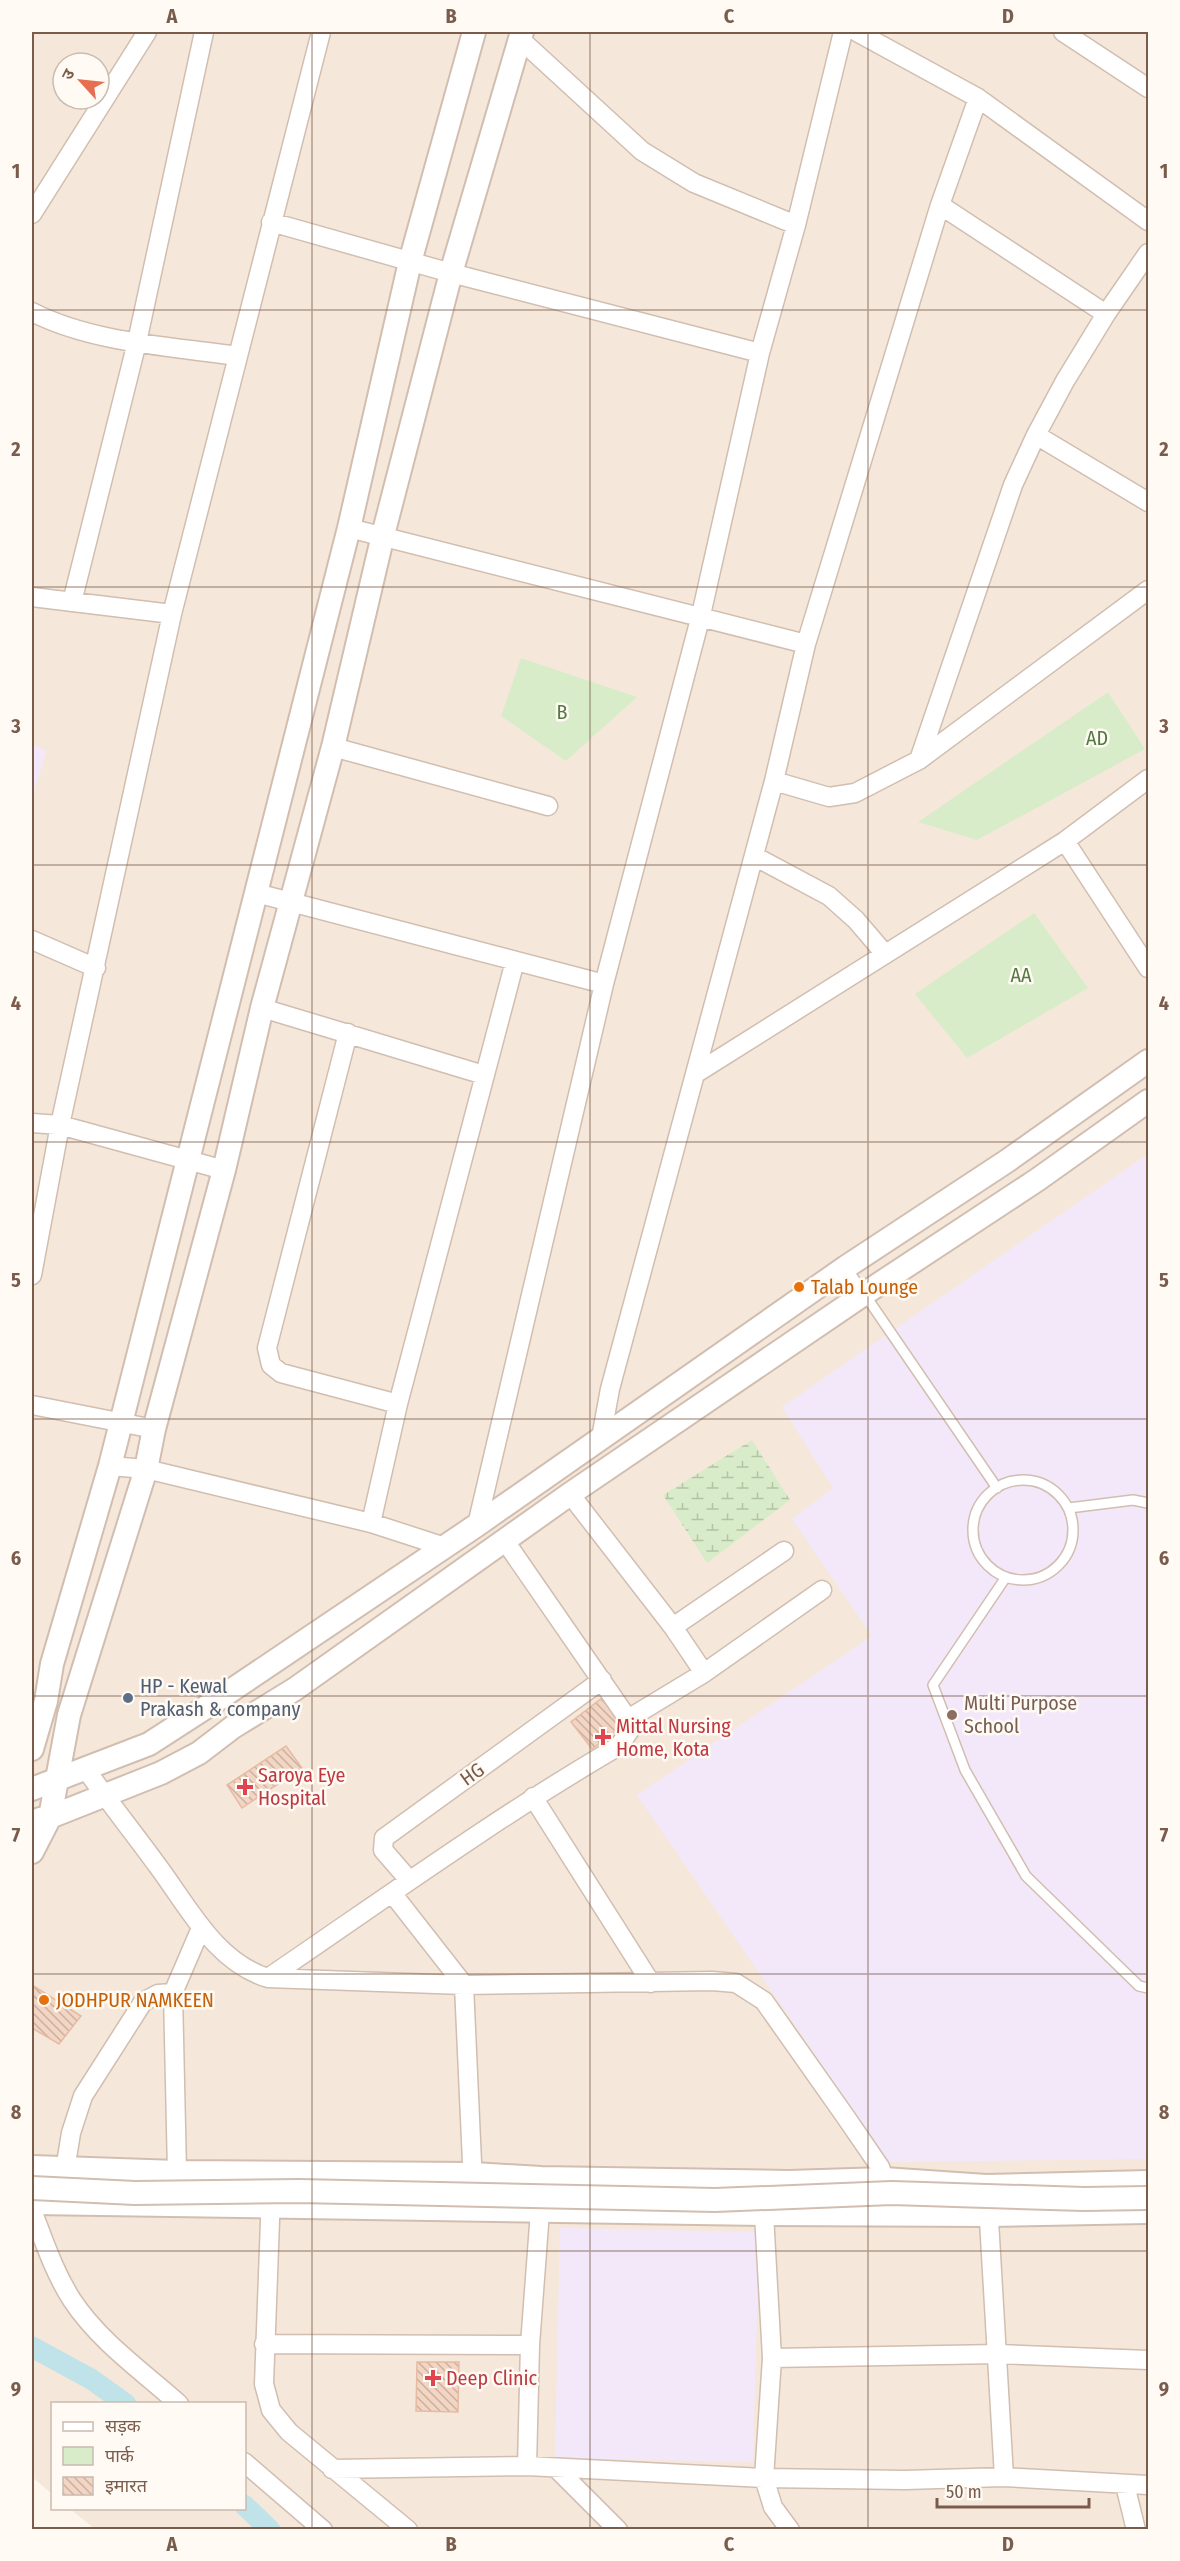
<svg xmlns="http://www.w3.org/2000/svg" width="1180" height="2561" font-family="'Fira Sans Condensed','Noto Sans Devanagari',sans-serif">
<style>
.residential{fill:#f5e8da;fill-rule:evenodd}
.education{fill:#f3e8fa}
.wetland{fill:url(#wetland-marsh)}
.park{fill:#d8ecc9}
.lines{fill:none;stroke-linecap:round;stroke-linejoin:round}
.canal{stroke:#bfe3e8;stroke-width:21}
.building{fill:url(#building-back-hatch);stroke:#e6bba3;stroke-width:1.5}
.service-casing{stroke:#d1beb0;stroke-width:12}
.minor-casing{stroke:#d1beb0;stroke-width:21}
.tertiary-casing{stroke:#d1beb0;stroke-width:26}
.service{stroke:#fff;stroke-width:9}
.minor{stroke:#fff;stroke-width:18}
.tertiary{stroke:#fff;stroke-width:22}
.tertiary-bridge-casing{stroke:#d1beb0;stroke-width:26;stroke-linecap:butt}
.tertiary-bridge{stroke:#fff;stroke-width:22}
.grid{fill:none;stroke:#7a5c4d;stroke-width:1.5;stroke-opacity:0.55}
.food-dot{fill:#e8710a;stroke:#fffaf3;stroke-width:2}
.service-dot{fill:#5c6f8a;stroke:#fffaf3;stroke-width:2}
.education-dot{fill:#8d6e63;stroke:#fffaf3;stroke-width:2}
.health-dot{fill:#e0444e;stroke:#fffaf3;stroke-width:2}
.labels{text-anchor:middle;stroke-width:5;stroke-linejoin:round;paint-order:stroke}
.park-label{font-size:20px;fill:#537a41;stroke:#fffaf3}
.food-label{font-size:20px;fill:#c56008;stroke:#fffaf3;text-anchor:start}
.service-label{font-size:20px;fill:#4e5e75;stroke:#fffaf3;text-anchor:start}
.education-label{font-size:20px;fill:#785e54;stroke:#fffaf3;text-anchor:start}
.health-label{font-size:20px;fill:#be3a42;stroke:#fffaf3;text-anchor:start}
.street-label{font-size:20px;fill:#7a5c4d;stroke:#fffaf3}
.neatline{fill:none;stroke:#7a5c4d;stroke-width:2}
.grid-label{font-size:20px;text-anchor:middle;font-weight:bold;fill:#7a5c4d}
</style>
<defs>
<pattern id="wetland-marsh" width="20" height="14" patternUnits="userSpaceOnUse" patternTransform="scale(1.5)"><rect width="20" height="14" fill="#d8ecc9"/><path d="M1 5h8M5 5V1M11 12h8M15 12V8" fill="none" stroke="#b4c2a5"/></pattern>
<pattern id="building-back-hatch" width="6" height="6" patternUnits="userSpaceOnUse" patternTransform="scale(1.5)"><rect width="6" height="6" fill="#f3d5c3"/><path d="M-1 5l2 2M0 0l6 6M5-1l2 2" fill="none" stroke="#cab0a1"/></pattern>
</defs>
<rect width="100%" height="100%" fill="#fdf6ec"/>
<path class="residential" d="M32,32H1148V2529L96,2530L70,2509L244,2508V2404H52V2494L32,2477ZM63,63H99V99H63Z"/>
<path class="education" d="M32,744L46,751L32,799Z
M1148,1154V2159L889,2162L637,1795L872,1636L792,1519L833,1488L782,1407Z
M560,2228L759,2232L753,2462L555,2458Z"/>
<path class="wetland" d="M752,1440L790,1500L707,1563L663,1495Z"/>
<path class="park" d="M521,658L637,697L566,761L501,716Z
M1108,692L1145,749L977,840L918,822Z
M1034,913L1088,988L967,1058L915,994Z"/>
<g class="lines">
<path class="canal" d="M32,2347L91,2379L126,2404
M244,2505L270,2530"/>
</g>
<path class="building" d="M602,1698L623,1725L592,1749L571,1722Z
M286,1746L302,1768L242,1808L227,1785Z
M32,1985L81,2016L59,2044L32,2028Z
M417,2362H459L458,2412L416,2411Z"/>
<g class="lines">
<g class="service-casing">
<path id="service" d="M846,1267L997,1488
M973 1530a50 50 0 1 1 100 0a50 50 0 1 1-100 0Z
M1069,1508L1133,1500L1148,1503
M1006,1577L933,1685L965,1770L1026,1876L1139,1986L1148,1988"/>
</g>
<g class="minor-casing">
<path id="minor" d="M857,32L978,98L1148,221
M1063,32L1148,88
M520,39L642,151L694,183L796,225
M940,205L1106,314
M32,214L147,32
M271,222L451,273L760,353
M32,312C93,343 169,346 237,356
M1036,435L1148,502
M349,528L806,644
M32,597L172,614
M72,602L137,342L204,32
M333,747L548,806
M919,760L1013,485L1036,435L1065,381L1106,314L1148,253
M774,781L829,797L855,793L919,760L1148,590
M1065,841L1148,968
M754,856L829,896L856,920L885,954
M256,893L604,984
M32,940L96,968
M262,1008L484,1075
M348,1033L267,1348L271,1365L281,1373L398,1404
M695,1074L1065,841L1148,779
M32,1123L60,1125L224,1170
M32,1275L60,1125L172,614L321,32
M32,1405L154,1429
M601,1438L610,1389L774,781L806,644L940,205L978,98
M110,1466L146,1469L371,1523L445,1547
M570,1494L673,1627L704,1673
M371,1523L398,1404L515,961
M477,1525L604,984L701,615L760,353L796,225L843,32
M673,1627L784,1551
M628,1719L704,1673L822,1590
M85,1768C108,1801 133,1832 157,1865C188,1906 215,1962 268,1978L464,1985L712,1981L736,1983L764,2001L845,2116L880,2167L884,2179
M533,1797L651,1983
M409,1880L383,1850L384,1838L602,1680
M392,1893L464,1985L473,2185
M268,1978C384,1899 497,1817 619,1746L630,1730L628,1719L505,1541
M65,2170L71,2133L83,2096L143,2002L158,1994L173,1993
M177,2172L173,1993L201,1928
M271,2193L264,2384L271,2410L289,2432L408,2530
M988,2203L1004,2477
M32,2210C44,2241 54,2272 72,2300C99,2341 142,2371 179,2404
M764,2214L772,2358L764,2478L773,2507L790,2530
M264,2344L530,2345
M772,2358L999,2354L1148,2360
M244,2462L323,2530
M527,2466L530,2345L541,2198
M556,2468L618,2530
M332,2469L527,2466L764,2478L905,2480L1004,2477L1148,2485
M1125,2485L1136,2530"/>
</g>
<g class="tertiary-casing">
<path id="tertiary" d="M32,1749L46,1701L52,1664L110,1466L349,528L410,262L474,32
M32,1789L149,1744L214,1702L477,1525L846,1267L1007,1161L1148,1061
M40,1819L50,1817L161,1773L199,1753L233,1727L295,1689L570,1494L864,1294L1037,1180L1148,1101
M32,1852L50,1817L69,1715L146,1469L154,1429L224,1170L262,1008L333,747L383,535L451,273L522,32
M32,2167L177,2172L474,2174L541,2178L789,2182L884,2179L986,2186L1148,2182
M32,2203L764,2214L990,2215L1148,2212"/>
</g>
<use href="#service" class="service"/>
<use href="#minor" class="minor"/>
<use href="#tertiary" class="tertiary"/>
<g class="tertiary-bridge-casing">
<path id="tertiary-bridge" d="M32,2188L135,2193L299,2191L715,2200L892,2193L1084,2199L1148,2198"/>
</g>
<use href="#tertiary-bridge" class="tertiary-bridge"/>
</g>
<path class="grid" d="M312,32V2530M590,32V2530M868,32V2530M32,310H1148M32,587H1148M32,865H1148M32,1142H1148M32,1419H1148M32,1696H1148M32,1974H1148M32,2251H1148"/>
<g class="food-dot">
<circle cx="799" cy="1287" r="6"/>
<circle cx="44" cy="2000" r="6"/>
</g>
<circle class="service-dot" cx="128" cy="1698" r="6"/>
<circle class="education-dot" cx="952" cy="1715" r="6"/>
<g class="health-dot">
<path d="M600 1728h6v6h6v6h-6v6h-6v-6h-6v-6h6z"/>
<path d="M242 1778h6v6h6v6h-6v6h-6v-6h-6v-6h6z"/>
<path d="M430 2369h6v6h6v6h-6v6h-6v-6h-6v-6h6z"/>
</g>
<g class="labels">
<g class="park-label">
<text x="562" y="719">B</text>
<text x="1097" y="745">AD</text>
<text x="1021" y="982">AA</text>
</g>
<g class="food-label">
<text x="811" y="1294">Talab Lounge</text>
<text x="56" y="2007">JODHPUR NAMKEEN</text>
</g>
<g class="service-label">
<text x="140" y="1693">HP - Kewal<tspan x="140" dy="23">Prakash &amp; company</tspan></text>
</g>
<g class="education-label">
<text x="964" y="1710">Multi Purpose<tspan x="964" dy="23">School</tspan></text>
</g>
<g class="health-label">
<text x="616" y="1733">Mittal Nursing<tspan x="616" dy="23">Home, Kota</tspan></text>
<text x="258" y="1782">Saroya Eye<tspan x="258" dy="23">Hospital</tspan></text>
<text x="446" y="2385">Deep Clinic</text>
</g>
<g class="street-label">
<text transform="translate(472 1774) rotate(-36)" y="7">HG</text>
</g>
</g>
<rect width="1180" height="2561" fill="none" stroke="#fffaf3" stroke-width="66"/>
<rect x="51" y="2402" width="195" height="108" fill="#fffaf3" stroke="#cabbb1" stroke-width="1.5"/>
<rect x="63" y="2422" width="30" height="9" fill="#ffffff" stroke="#cabbb1" stroke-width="1.5"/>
<text x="105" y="2432" font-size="18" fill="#7a5c4d">सड़क</text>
<rect x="63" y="2447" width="30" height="18" fill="#d8ecc9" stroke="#cabbb1" stroke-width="1.5"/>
<text x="105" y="2462" font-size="18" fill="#7a5c4d">पार्क</text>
<rect x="63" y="2477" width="30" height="18" fill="url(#building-back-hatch)" stroke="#cabbb1" stroke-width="1.5"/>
<text x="105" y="2492" font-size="18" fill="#7a5c4d">इमारत</text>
<g transform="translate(81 81) rotate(297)"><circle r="28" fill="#fffaf3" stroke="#cabbb1" stroke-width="1.5"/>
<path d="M0-4.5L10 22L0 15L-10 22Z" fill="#e76f51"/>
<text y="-9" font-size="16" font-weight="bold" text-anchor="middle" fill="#7a5c4d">उ</text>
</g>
<path d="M937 2498v9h152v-9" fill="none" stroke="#7a5c4d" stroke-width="3"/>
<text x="946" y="2498" font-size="18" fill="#7a5c4d" stroke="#fffaf3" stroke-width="4.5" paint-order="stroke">50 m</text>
<rect x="33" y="33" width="1114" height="2495" class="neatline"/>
<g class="grid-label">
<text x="172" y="23">A</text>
<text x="451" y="23">B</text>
<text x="729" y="23">C</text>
<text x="1008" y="23">D</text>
<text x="16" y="178">1</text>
<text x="1164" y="178">1</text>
<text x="16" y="456">2</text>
<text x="1164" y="456">2</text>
<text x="16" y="733">3</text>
<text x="1164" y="733">3</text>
<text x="16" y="1010">4</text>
<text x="1164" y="1010">4</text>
<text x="16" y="1287">5</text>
<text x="1164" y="1287">5</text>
<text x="16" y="1565">6</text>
<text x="1164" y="1565">6</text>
<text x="16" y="1842">7</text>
<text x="1164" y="1842">7</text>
<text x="16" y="2119">8</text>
<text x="1164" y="2119">8</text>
<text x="16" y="2396">9</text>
<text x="1164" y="2396">9</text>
<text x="172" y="2551">A</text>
<text x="451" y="2551">B</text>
<text x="729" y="2551">C</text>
<text x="1008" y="2551">D</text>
</g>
</svg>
